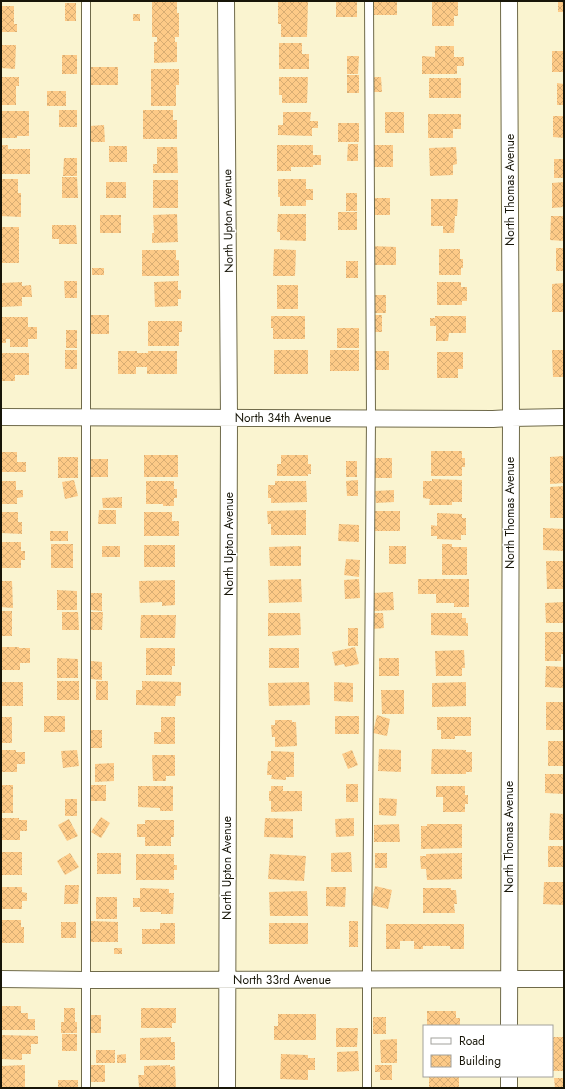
<svg xmlns="http://www.w3.org/2000/svg" width="565" height="1089" font-family="Jost,sans-serif">
<style>
.building{fill:url(#building-cross-hatch)}
.lines{fill:none;stroke-linecap:round;stroke-linejoin:round}
.lane-casing{stroke:#6f6a4a;stroke-width:10}
.street-casing{stroke:#6f6a4a;stroke-width:18}
.lane{stroke:#fff;stroke-width:8}
.street{stroke:#fff;stroke-width:16}
.labels{text-anchor:middle;stroke-width:3;stroke-linejoin:round;paint-order:stroke}
.street-label{font-size:12px;fill:#171508;stroke:#fff}
</style>
<defs>
<pattern id="building-cross-hatch" width="8" height="8" patternUnits="userSpaceOnUse"><rect width="8" height="8" fill="#fdca87"/><path d="M0 0l8 8M0 8l8-8" fill="none" stroke="#d8ad73"/></pattern>
</defs>
<rect width="100%" height="100%" fill="#faf4d0"/>
<path class="building" d="M152,1H177V13H179V37H175V42H177V62L154,63V42H157V37H152Z
M278,1H308L307,37H281V24H278Z
M336,1H357V17H336Z
M372,1H397V15H372Z
M432,1H458V16H454V26H432Z
M558,1H564V12H558Z
M65,3H76V21H65Z
M1,6H14V24H17V32H1Z
M133,14H140V21H133Z
M279,43H302V54H309V69H279Z
M1,45H16L15,69L1,68Z
M435,46H454V57H464V66H457V74H422V56L435,57Z
M552,51H564V72H552Z
M62,55H77V74H62Z
M347,56H359L358,74H347Z
M91,67H118V85H91Z
M151,69H179V85H176V106H151Z
M347,75H359V93H347Z
M1,77H19V86H16V105H1Z
M279,77H308L307,103H282V95H279Z
M372,77H381L382,92H372Z
M429,78H461V98H429Z
M557,83L564,84V105H557Z
M47,91H66V106H47Z
M59,110H77V127H59Z
M143,110H173V120H177V139H143Z
M1,111H29V136H17V138H1Z
M283,112H311L310,121H318V128H312V136L278,135V125H283Z
M385,112H404V133H385Z
M428,114H461V129H453V138H428Z
M553,116H564V138L553,137Z
M338,123H359V142H338Z
M104,125L105,142H90V126Z
M348,144H358V161H347Z
M1,145H8V149H30V174H1Z
M277,145H313V155H321V165H313V167H291V171H277Z
M371,145H393V167H371Z
M109,146H127V162H109Z
M157,147H177L178,173H153V164H157Z
M456,147L457,164L453,165V175L430,176L429,148Z
M64,158H77V176H63Z
M554,159H564V178H554Z
M62,177H77L78,198H62Z
M1,179H18V193H21V217L1,216Z
M278,179H306V189H313V200H306V206H280V197H278Z
M153,180H178V208H153Z
M106,182H126V198H106Z
M564,182V207L552,208V183Z
M346,193H357V211H346Z
M373,198H390V215H373Z
M431,199H458L457,216H455L454,233H443V226H431Z
M338,212H357V230H338Z
M177,214L178,242L152,243V233H154L153,215Z
M278,214H306V241L280,240V232H277Z
M100,215H121V233H100Z
M551,216H564V241L550,240Z
M52,225H76L77,244H59V239H52Z
M1,227H19V263H1Z
M371,246L396,247V265H371Z
M556,248H564V271H556Z
M274,249L296,250L295,276H273Z
M439,249H460V259H463V268H461V275H439Z
M142,250H176V260H179V276H142Z
M346,261H358V278H346Z
M92,268H104V275H92Z
M64,281H77V298H65Z
M178,281V290H181V299H178V306L155,307L154,282Z
M22,282V286L31,285L32,297H22V306L1,307V283Z
M437,282H461V287H467V301H462V305H437Z
M564,283V312H552V284Z
M277,285H298V309H277Z
M372,295H386V313H372Z
M90,315H109V334H90Z
M372,315H382V332H372Z
M271,316H305V339H273V328H271Z
M435,316H466V333H449L448,341H436V326H430V318H435Z
M1,317H28V327H37V339H28V347H10V339H6V343H1Z
M148,321H182V332H179V346H148Z
M337,328H359V348H337Z
M66,330H77V348H66Z
M65,350H77V369H65Z
M274,350H308V374H274Z
M330,350H359V371H330Z
M552,350H564V377H553Z
M118,351H137V353H148V351H177V374H147V367H136V374H118Z
M372,351H389V370H371Z
M437,352H463V369H458V378H437Z
M1,353H29V375H15V381H1Z
M431,451H462V458H465V467H462V476H431Z
M1,452H17V462H26V472H1Z
M144,455H178V477H144Z
M281,455H308V464H311V474H308V476H277V464H281Z
M564,456V483L550,484V457Z
M58,457H78V478H58Z
M372,458H392V478H372Z
M91,459H108V477H91Z
M346,461H357V477H346Z
M432,479L462,480V502H452V505H429L430,499L423,498V481H432Z
M74,480L78,496L65,499L62,482Z
M358,480V496H347L346,481Z
M1,481H16V490H23V497L17,498V504H1Z
M146,481H174V489H177V498H174V506H163V504H146Z
M275,481H306L307,502L271,503V498H268V485H275Z
M564,486V518H550V487Z
M394,490V502L376,503L375,491Z
M122,497V508H103L102,498Z
M99,510H116V524H98Z
M306,510V535H271V524H268L267,511Z
M374,511H400V531H374Z
M1,512H18V522H22V534L1,533Z
M144,512H172V521H179V536H144Z
M437,513L462,514V518H466V535H461V540L437,539V536H431V525L437,526Z
M339,524L359,525V542L338,541Z
M543,528L564,529V551L543,550Z
M50,531H68V541H50Z
M1,542H21V551H25V560H21V568H1Z
M51,544H73V568H51Z
M442,544H452V547H467V575H442Z
M144,545H175V567H144Z
M102,546H120V557H102Z
M301,546V566H270L269,547Z
M389,546H406V564H389Z
M346,559L360,560L359,577L344,575Z
M546,561H564V589H547Z
M301,579L302,602L269,603L268,580Z
M359,579L360,598L345,599L344,580Z
M418,579H469V607H454V603H436V594H418Z
M175,580V605L162,606V602L140,603L139,581Z
M1,581H12L13,608L1,607Z
M57,590L77,591V610H57Z
M393,592L394,610L374,611L373,593Z
M91,593H102V611L91,610Z
M564,602V623H546L545,603Z
M1,611H12V636H1Z
M62,612H78L79,630H62Z
M91,612H103L102,630H91Z
M268,613H300L301,635L268,636Z
M371,613H383L384,628L372,629Z
M431,613H462V618H466V623H468V636L431,635Z
M141,615H176L175,638H140Z
M348,628H358V646H348Z
M545,632H564V654H561V661H545Z
M1,647H19V648H30V663H20V670H1Z
M355,647L359,664L345,667L344,664L335,666L332,652Z
M146,648H175V666H172V675H146Z
M269,648H299V668H269Z
M464,650L465,668H462V676H436L435,651Z
M57,658L78,659V678H57Z
M379,658H399V676H379Z
M91,661L102,662V680L91,679Z
M546,666L564,667V688L545,687Z
M57,681H79V700H57Z
M96,681H108V700H96Z
M142,681L181,682V696H176L175,706L136,705V690H142Z
M1,682H23V706H1Z
M309,682L310,705L269,706L268,683Z
M334,682L353,683V702L334,701Z
M466,682V706L432,707V683Z
M381,690H404V714H382Z
M546,702H564V730H546Z
M377,715L390,719L387,736L373,733Z
M44,716H65V732H44Z
M335,716H359V734H335Z
M1,717H12V743H1Z
M161,717H175V744H154V732H161Z
M437,717H471V736H455V739H441V730H437Z
M275,720H292V722H296L297,746L275,747V737H272L271,725H275Z
M90,730H102V748H90Z
M548,741H564V766H548Z
M379,749L401,750V772L378,771Z
M432,749L466,750V752H472V772H466V774H431Z
M1,750H16V752H25V764H17V772H1Z
M77,750L79,766L63,768L61,751Z
M352,750L358,765L348,769L342,754Z
M271,751L294,752V777H286V780L271,779L272,775H267L268,761H271Z
M152,755H175V776H166V781H153Z
M114,763V781L95,782V764Z
M545,774H564V794L545,793Z
M346,784H358V802H346Z
M1,785H13V813H1Z
M91,785H106V801H91Z
M138,786H173V811H160V808L138,807Z
M271,786H283V791H302V811L271,812V801H269V791H271Z
M436,786H465V795H468V804H465V812H443V797H436Z
M379,798L397,799L396,816L379,815Z
M65,799H77V816H65Z
M550,813L564,814V840H549Z
M101,817L110,823L101,838L91,832Z
M1,818H19V820H27V831H20V840H1Z
M265,818L293,819V838L264,837Z
M354,818V836L336,837L335,819Z
M69,819L78,836L67,841L58,825Z
M145,820H174V837H171V846H145V837H137V824H145Z
M399,824L400,842H374V825Z
M427,824H462V848L421,849V826H427Z
M548,846H564V867H548Z
M1,852H22V875H1Z
M351,852L352,872H331V853Z
M70,853L79,867L65,875L57,861Z
M97,853H121V874H97Z
M375,853H387V868H375Z
M462,853V879L427,880L426,869H421L420,856H426V854Z
M136,854H174V865H177V870H174V880H136Z
M270,854L306,856L304,881L268,879Z
M544,882H564V905L543,904Z
M65,885H79L78,904H64Z
M375,886L392,890L388,909L371,905Z
M1,887H22V892L27,893V901H22V909H1Z
M326,887H346L345,907L326,906Z
M140,888L169,889V893H174L173,914H161V912H140V907H133V898H140Z
M423,888H451V890H456L457,904H454L455,913H423Z
M307,891L308,916H270L269,892Z
M96,897H117V919H96Z
M1,920H21V927H24V943H1Z
M91,921L118,922V942H91Z
M349,921H358V947H349Z
M61,922H76V938H61Z
M160,923H175V944H142V929H160Z
M269,923H308V944H269Z
M386,924H464V949H450V946H423V949H414V941H400V949H386Z
M114,948H122V954H114Z
M1,1006H21V1013H28V1019H35V1030H1Z
M64,1008H75V1022H77V1033H61V1022H64Z
M141,1008H176V1023H172V1028H141Z
M427,1011H456V1018H460V1026H427Z
M278,1014H316V1040H274V1026H278Z
M90,1015H101V1033H90Z
M373,1017H386V1034H373Z
M336,1028H358L357,1047H336Z
M62,1034H77V1051H62Z
M1,1035L38,1036V1044H31V1054H22V1060L1,1059Z
M171,1037V1042H175V1060H140V1038Z
M552,1037H564V1071H553Z
M397,1039V1063H381L380,1040Z
M96,1050H115V1063H96Z
M358,1051L359,1071L337,1072V1052Z
M126,1054V1063H117V1055Z
M281,1054L308,1055V1058H315V1070H308V1080L280,1079Z
M25,1065V1088H1V1066Z
M90,1065H105V1082H90Z
M170,1065V1067L175,1066L176,1088H144V1087H139L138,1075H144V1066Z
M375,1065H392V1080H380V1072H375Z
M429,1076H459V1088H429Z
M554,1078H564V1088H555Z
M58,1080H78V1088H58Z"/>
<g class="lines">
<g class="lane-casing">
<path id="lane" d="M86,1V1088
M367,1088V960L371,418L369,1"/>
</g>
<g class="street-casing">
<path id="street" d="M226,1L229,418L227,1088
M509,1L511,418L509,1026
M1,417L493,419L511,418L564,417
M1,979L86,980L564,979
M509,1076V1088"/>
</g>
<use href="#lane" class="lane"/>
<use href="#street" class="street"/>
</g>
<g class="labels">
<g class="street-label">
<text transform="translate(510 190) rotate(-90)" y="4">North Thomas Avenue</text>
<text transform="translate(228 221) rotate(-91)" y="4">North Upton Avenue</text>
<text x="283" y="422">North 34th Avenue</text>
<text transform="translate(510 513) rotate(-90)" y="4">North Thomas Avenue</text>
<text transform="translate(229 544) rotate(-90)" y="4">North Upton Avenue</text>
<text transform="translate(509 837) rotate(-90)" y="4">North Thomas Avenue</text>
<text transform="translate(227 868) rotate(-90)" y="4">North Upton Avenue</text>
<text x="282" y="984">North 33rd Avenue</text>
</g>
</g>
<rect width="565" height="1089" fill="none" stroke="#171508" stroke-width="4"/>
<rect x="423" y="1025" width="130" height="52" fill="#ffffff" stroke="#a2a19c"/>
<rect x="431" y="1038" width="20" height="6" fill="#ffffff" stroke="#a2a19c"/>
<text x="459" y="1045" font-size="12" fill="#171508">Road</text>
<rect x="431" y="1055" width="20" height="12" fill="url(#building-cross-hatch)" stroke="#a2a19c"/>
<text x="459" y="1065" font-size="12" fill="#171508">Building</text>
</svg>
